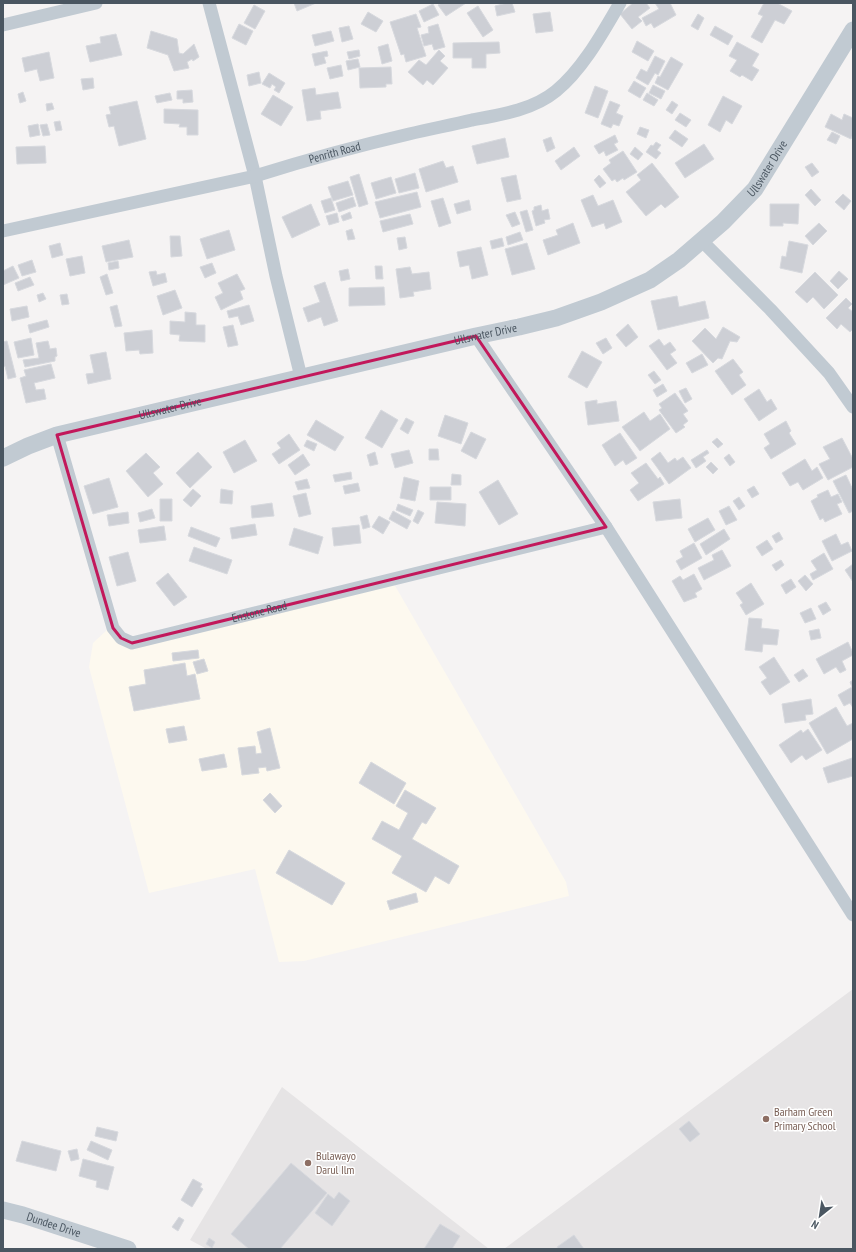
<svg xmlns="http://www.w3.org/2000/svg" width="856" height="1252" font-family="'PT Sans Narrow',sans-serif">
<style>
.commercial{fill:#fdf9ef}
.education{fill:#e6e4e5}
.building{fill:#cdcfd5;stroke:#d7d9de}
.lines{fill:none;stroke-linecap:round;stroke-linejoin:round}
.minor{stroke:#c1cad2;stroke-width:13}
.tertiary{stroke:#c1cad2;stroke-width:17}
.marked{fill:none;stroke:#c2185b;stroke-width:3;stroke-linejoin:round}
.education-dot{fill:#8d6e63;stroke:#fff;stroke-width:1.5}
.labels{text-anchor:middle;stroke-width:3;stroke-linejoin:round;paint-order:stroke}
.street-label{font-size:12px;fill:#4a5661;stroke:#fff}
.education-label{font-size:12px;fill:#785e54;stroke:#fff;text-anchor:start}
</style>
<rect width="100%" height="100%" fill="#f5f3f3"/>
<path class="commercial" d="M394,584L566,882L569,896L304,961L279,962L255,869L149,893L89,667L93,643L108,629L118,641Z"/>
<path class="education" d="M853,989V1249H504Z
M282,1087L489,1249H207L190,1240Z"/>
<path class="building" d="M294,3H316L297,11Z
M442,3H466L446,16L438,5Z
M507,3H512L515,12L497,16L495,6Z
M633,3H646L650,8L638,17L642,21L632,29L620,14Z
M655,3H670L676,15L654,28L651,23L646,26L642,18L659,9Z
M764,3H777L792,11L784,24L775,20L762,43L751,37L763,16L758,14Z
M433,4L439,15L424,22L419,11Z
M254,5L265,11L255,29L244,23Z
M478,6L493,30L483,37L467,13Z
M368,12L383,21L376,32L361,24Z
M550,12L553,31L536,33L533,14Z
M416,14L421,27L417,28L426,56L406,62L404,54L401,55L390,22Z
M698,14L704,18L698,30L691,26Z
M239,24L253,31L246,45L232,38Z
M438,24L445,47L434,50L432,44L424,46L421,35L429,33L428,27Z
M349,26L353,39L342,42L339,28Z
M715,26L733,36L728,45L710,35Z
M151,31L177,39L179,53L183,54L194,44L199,57L193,61L192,59L187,62L189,68L174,71L168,55L147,48Z
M331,31L334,41L315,46L312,35Z
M116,34L122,55L90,62L86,46L101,43L100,37Z
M637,41L654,51L648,61L632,52Z
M499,42L500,53L486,54V68H472V58H453V43Z
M737,42L759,54L752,66L759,70L752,81L742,75L740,77L730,71L737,60L729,56Z
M388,44L392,61L382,64L378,47Z
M359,50L360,56L349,59L347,52Z
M439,50L445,56L440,61L448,68L433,85L427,80L423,85L408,72L419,60L426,65Z
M327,51L328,56L324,57L326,63L315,66L312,54Z
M49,52L54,78L40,81L37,69L25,72L22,58Z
M655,56L665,61L658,75L655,73L648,85L636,78L641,69L647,72Z
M671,57L683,64L668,90L655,83L658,76L660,77Z
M358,59L360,67L348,70L346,61Z
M341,65L343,76L330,79L327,68Z
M391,67L392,84H386V87L360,88L359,68Z
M259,72L261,83L249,86L247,75Z
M269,73L285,83L279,93L274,90L276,87L272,84L270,88L262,84Z
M93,78L94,88L83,90L81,79Z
M634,81L646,88L640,98L628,91Z
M653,85L665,91L661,99L649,93Z
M595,86L608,91L598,118L585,113Z
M315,88L316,95L338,92L341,108L320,111L321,119L307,121L302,90Z
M192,90L193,102L183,103V99H177V91Z
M23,92L26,101L20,103L18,94Z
M170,93L172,100L157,103L155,96Z
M647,93L658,100L654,106L643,100Z
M273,95L293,107L281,126L261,114Z
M723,96L742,106L732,124L726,120L720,132L708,125Z
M137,101L146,139L119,146L114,126L109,127L106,115L111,114L109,107Z
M610,101L620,105L616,113L623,116L619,126L613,124L611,128L601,124Z
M672,101L678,105L672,114L666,110Z
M52,103L54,109L47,111L46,104Z
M164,109L198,110V135H187V127H179L180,124L164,123Z
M680,113L691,120L686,127L675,120Z
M831,114L842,120L844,114L853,118V134L851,139L825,127Z
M60,121L62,130L56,131L54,122Z
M38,124L40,135L30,137L28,126Z
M47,124L50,135L43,136L40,125Z
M640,127L649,130L646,138L637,134Z
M675,130L688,139L682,147L669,138Z
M832,132L840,136L836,144L827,140Z
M615,135L618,142L614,144L618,150L606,156L604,151L599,154L594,146Z
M551,137L555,148L547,152L543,140Z
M505,138L509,157L477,164L472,146Z
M656,142L661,145L657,150L661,153L656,159L646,152L651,145L653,146Z
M704,144L714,159L685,178L675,163Z
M45,146L46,163L17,164L16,147Z
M574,147L580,156L561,170L555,161Z
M635,147L643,154L638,160L630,154Z
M623,151L637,172L624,180L623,178L617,182L615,179L612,181L603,169L611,163L609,160Z
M443,161L446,168L453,166L458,182L426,192L419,169Z
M652,163L679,197L665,208L661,204L646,216L626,192L641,180L637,175Z
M812,163L819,172L812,177L805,167Z
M415,173L419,188L399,193L395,179Z
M359,174L368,204L359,207L350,177Z
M516,175L521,199L507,202L501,178Z
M599,175L606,183L600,188L594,180Z
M391,177L396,193L376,199L371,183Z
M348,181L353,195L333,201L328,187Z
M811,189L821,200L815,206L805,195Z
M417,192L421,207L380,218L375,202Z
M843,194L851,201L844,210L835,202Z
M593,195L598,206L613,200L622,222L606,229L604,223L592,227L581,200Z
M353,197L356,206L339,212L336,203Z
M331,198L335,210L325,213L321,201Z
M443,198L451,223L439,227L431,201Z
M469,200L471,210L457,214L454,204Z
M311,204L320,225L292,238L282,217Z
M770,204H799L798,224L783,223V226H770Z
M541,205L542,211L548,209L550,219L544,220L545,223L536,226L532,211L534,210V207Z
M527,210L533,230L526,232L520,212Z
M350,212L352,218L343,221L341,216Z
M515,212L520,224L512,227L506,215Z
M337,213L339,222L329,225L326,216Z
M410,214L413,224L383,232L380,221Z
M573,223L580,243L548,255L543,240L558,235L556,230Z
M819,223L827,231L813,245L805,236Z
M352,229L355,239L348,240L346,231Z
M229,230L235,250L207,259L200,239Z
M520,232L523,240L508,245L506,237Z
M170,236H180L182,256L171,257Z
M405,237L407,248L399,250L397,238Z
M502,238L504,246L492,249L490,241Z
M129,240L133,257L106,262L102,246Z
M789,241L808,245L802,273L780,268L782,256L786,257Z
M60,243L63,255L52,258L49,246Z
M527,243L535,269L512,275L505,249Z
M481,247L488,275L472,279L469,265L460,267L457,252Z
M82,256L85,273L70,276L66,259Z
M32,260L36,272L22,276L18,265Z
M118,261L119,268L109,270L108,263Z
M212,263L216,273L205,278L200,267Z
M13,266L19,278L3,285V271Z
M375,266H382L383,279H376Z
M410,267L412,274L429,272L431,289L413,292L414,296L400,298L396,269Z
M348,269L350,279L341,281L339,271Z
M156,271L157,275L165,273L167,282L153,286L149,272Z
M839,271L848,279L838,289L830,281Z
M815,272L838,295L824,309L813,297L807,303L795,292Z
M107,274L113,293L106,295L100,277Z
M237,274L245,289L240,291L243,299L221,310L215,297L223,293L218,283Z
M30,277L34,285L18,291L15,283Z
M325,282L338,321L324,326L321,317L308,322L303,308L320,302L314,286Z
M384,287L385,305L349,306V288Z
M175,290L182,308L163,315L157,296Z
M43,293L46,299L39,302L37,295Z
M67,294L69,304L62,305L60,295Z
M677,296L679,307L705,301L709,318L658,330L651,301Z
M846,298L852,304L848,308L853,312V329L850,332L841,324L837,329L826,318Z
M117,305L122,326L115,327L110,307Z
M249,305L254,321L241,325L238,316L229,318L227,311Z
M27,306L29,317L12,321L10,309Z
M185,312L196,313V325H205V342L179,341L180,335L170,334V321L185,322Z
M47,320L49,327L30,333L28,325Z
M628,324L638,337L626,347L616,335Z
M233,325L238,345L228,347L223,327Z
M723,327L740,337L737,342L730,341L722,359L718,358L713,363L692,341L705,328L716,339Z
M152,330L153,353L140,354L139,350L126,351L124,333Z
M31,338L34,355L18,358L14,342Z
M606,338L612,348L603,354L596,343Z
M659,339L664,346L670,342L676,350L670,354L677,363L667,370L649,346Z
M7,341L16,377L8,379L5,366L3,367V342Z
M48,341L50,349L56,348L57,356L55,357V361L25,367L23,360L39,358L36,343Z
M582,351L602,362L587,388L568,377Z
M106,352L111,379L88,384L86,374L94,373L90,355Z
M702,354L708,365L692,373L686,363Z
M733,359L743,372L739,375L746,385L732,395L715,371Z
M51,364L55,378L34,383L36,390L44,389L46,399L26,403L20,378L26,376L24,370Z
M654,371L661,380L655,384L648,375Z
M663,384L667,391L657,397L653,390Z
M686,388L692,399L685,403L679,391Z
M759,389L767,402L771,399L777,409L759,421L744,399Z
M675,393L688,411L683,414L688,421L683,425L685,427L676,433L659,410L662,408L659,404Z
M597,400V404L616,401L619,421L588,425L585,402Z
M381,410L398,420L382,448L365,438Z
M644,412L650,421L660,414L670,429L640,451L622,427Z
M445,415L468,423L461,444L438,436Z
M406,418L414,422L408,434L400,429Z
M316,420L344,437L335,451L307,435Z
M786,421L791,431L789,433L796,444L771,459L764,448L770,444L764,434Z
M471,432L486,439L476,459L461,451Z
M620,433L637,458L626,465L623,460L615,466L602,445Z
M289,434L300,450L279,464L272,454L281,448L277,443Z
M717,438L723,444L718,448L712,442Z
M842,438L853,459V467L828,480L819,464L830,459L823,447Z
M245,440L257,461L234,473L223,452Z
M307,440L317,444L314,451L304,446Z
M429,449H438L439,460H429Z
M409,450L413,463L395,468L391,454Z
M707,450L709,453L703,457L706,461L696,468L691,460Z
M198,452L212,467L190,488L176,473Z
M375,452L378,464L370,466L367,455Z
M660,452L668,463L675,458L677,461L683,457L691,468L669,484L651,459Z
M146,453L160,467L153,473L163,484L148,497L126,471Z
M303,454L310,465L295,475L288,465Z
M729,454L735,462L730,466L724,458Z
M805,459L812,471L817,467L823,478L803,490L798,482L790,486L782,473Z
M711,462L718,469L713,474L706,467Z
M646,463L658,479L660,477L664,484L638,501L630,490L639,483L631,473Z
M351,472L352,479L335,482L333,475Z
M452,474L461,475V485H451Z
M846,475L853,490V511L849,513L833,481Z
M404,477L419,481L415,501L400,498Z
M109,478L118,507L93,514L84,486Z
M307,479L310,488L298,490L295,482Z
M498,480L518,514L499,525L479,492Z
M358,483L360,491L345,494L343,486Z
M754,486L759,494L752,498L747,490Z
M430,487H451V500H430Z
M193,489L201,496L191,507L183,500Z
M221,489L233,491L232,504L220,503Z
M828,490L831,497L838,494L842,502L837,504L842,514L825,522L823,518L820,520L811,501L818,497L817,495Z
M306,493L311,514L299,517L293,496Z
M739,497L745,506L739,510L733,501Z
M160,499H172V521H160Z
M680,499L682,518L656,521L653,502Z
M437,502L466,504L465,526L435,523Z
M272,503L274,516L252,518L251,506Z
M398,504L413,510L410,516L396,510Z
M729,506L737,520L726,525L719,511Z
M152,509L155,518L140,522L138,513Z
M418,510L424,513L418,524L413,521Z
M393,511L411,521L407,529L389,519Z
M128,512L129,523L109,526L107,515Z
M367,515L370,527L363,529L360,517Z
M379,516L390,522L383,534L372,527Z
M708,518L715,530L695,542L688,529Z
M255,524L257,535L232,539L230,528Z
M359,525L361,543L334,546L332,528Z
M164,526L166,540L140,543L138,530Z
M191,527L220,538L216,547L188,536Z
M294,528L323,537L318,554L289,545Z
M724,529L730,539L706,555L700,544Z
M779,532L783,539L776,543L772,536Z
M836,534L841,545L848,542L852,551L832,561L822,541Z
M767,540L773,549L762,556L756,547Z
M694,543L702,558L681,570L676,561L683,557L680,551Z
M194,547L232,560L227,574L189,561Z
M722,550L731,566L704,580L698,568L714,560L712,555Z
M128,552L136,581L117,586L109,557Z
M824,553L833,569L813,580L810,574L817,570L811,561Z
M781,560L784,565L776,571L772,565Z
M853,564V582L845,570Z
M168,573L187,597L174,606L156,583Z
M694,574L702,589L695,593L697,597L684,602L672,581L680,576L683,580Z
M805,575L813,584L806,591L798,581Z
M791,579L796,587L786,594L781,585Z
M751,583L764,604L746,615L740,605L743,603L736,593Z
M826,602L831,610L823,615L818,606Z
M811,608L816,619L805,623L800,613Z
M749,618L762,619L761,628L779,630L777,645L763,644L762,652L745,650Z
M819,629L821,638L811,640L809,631Z
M848,642L853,653V655L842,661L846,670L840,673L836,667L824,674L816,659Z
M198,650L199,658L173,661L172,653Z
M774,657L790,682L770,695L761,682L767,678L759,667Z
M204,659L208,671L197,674L193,662Z
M185,663L187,676L195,674L200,699L134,711L129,687L146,684L144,670Z
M803,669L808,676L799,682L794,675Z
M853,680V708L850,703L844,706L838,695L852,687L850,682Z
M811,699L813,714L805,715L806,720L785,723L782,704Z
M836,707L847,726L853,723V739L827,754L809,723Z
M184,726L187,740L169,743L166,729Z
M270,728L280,768L267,771L266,767L258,768L259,773L242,775L238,748L255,746L256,754L262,753L257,732Z
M808,729L822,750L806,760L802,755L791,763L779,745L801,730L803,733Z
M224,754L227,767L202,771L199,759Z
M852,758L853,776L828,783L823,768Z
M371,762L406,783L394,804L359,783Z
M405,790L436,808L426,824L422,822L412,839L459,866L449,884L435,876L426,892L392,873L402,856L372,839L382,821L399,830L408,813L396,806Z
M270,793L282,806L275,813L263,800Z
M289,850L345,883L332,905L276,873Z
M416,893L418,902L390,910L387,901Z
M689,1121L700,1134L690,1142L679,1129Z
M97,1127L118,1132L116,1141L95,1136Z
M22,1141L61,1151L56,1171L16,1161Z
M91,1141L112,1150L108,1160L87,1150Z
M77,1149L79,1159L71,1161L68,1151Z
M83,1159L114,1167L108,1190L96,1187L97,1181L79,1176Z
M291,1163L327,1193L280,1249H249L231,1234Z
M193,1179L202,1184L200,1187L203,1189L192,1207L181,1200Z
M339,1192L350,1201L332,1226L315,1213L328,1194L334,1199Z
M179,1217L184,1220L178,1231L172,1227Z
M440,1224L460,1236L452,1249H424Z
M574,1235L584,1249H558L557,1247Z
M209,1238L215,1242L212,1248L206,1244Z"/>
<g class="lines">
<g class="minor">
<path d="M209,3L255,176L276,276L301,377"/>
<path d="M3,25L96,3"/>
<path id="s1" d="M3,231L255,176C306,160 357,146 409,134C430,129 451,125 472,120C500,115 533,110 556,91C583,69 603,32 620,3"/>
<path d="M702,241L770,309L829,373L853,407"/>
<path d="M476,336L606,527L853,915"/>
<path id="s2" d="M57,435L113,628L121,638L132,643L606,527"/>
</g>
<g class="tertiary">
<path id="s3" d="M3,458L28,446L57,435L476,336L519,327L556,318L601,302L650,280L679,260L723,222L755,189L853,30"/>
<path id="s4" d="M3,1210L23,1215L128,1249"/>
</g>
</g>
<path class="marked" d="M476,336L606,527L132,643L121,638L113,628L57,435Z"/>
<g class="education-dot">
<circle cx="766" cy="1119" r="4"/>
<circle cx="308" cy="1163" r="4"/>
</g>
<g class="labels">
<g class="street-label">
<text dy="4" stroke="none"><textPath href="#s1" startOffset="341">Penrith Road</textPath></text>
<text dy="4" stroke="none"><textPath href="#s3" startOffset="836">Ullswater Drive</textPath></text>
<text dy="4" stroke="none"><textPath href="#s3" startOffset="499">Ullswater Drive</textPath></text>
<text dy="4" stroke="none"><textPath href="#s3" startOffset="175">Ullswater Drive</textPath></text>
<text dy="4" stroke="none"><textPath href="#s2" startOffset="357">Enstone Road</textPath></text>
<text dy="4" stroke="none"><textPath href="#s4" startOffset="53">Dundee Drive</textPath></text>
</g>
<g class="education-label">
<text x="774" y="1116">Barham Green<tspan x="774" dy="14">Primary School</tspan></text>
<text x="316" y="1160">Bulawayo<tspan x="316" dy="14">Darul Ilm</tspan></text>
</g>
</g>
<rect width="856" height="1252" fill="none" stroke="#4a5661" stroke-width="8"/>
<g transform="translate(820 1216) rotate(210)" stroke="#ffffff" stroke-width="3" paint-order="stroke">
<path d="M0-3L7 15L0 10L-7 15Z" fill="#4a5661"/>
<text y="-6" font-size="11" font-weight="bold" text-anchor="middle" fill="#4a5661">N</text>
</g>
</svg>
